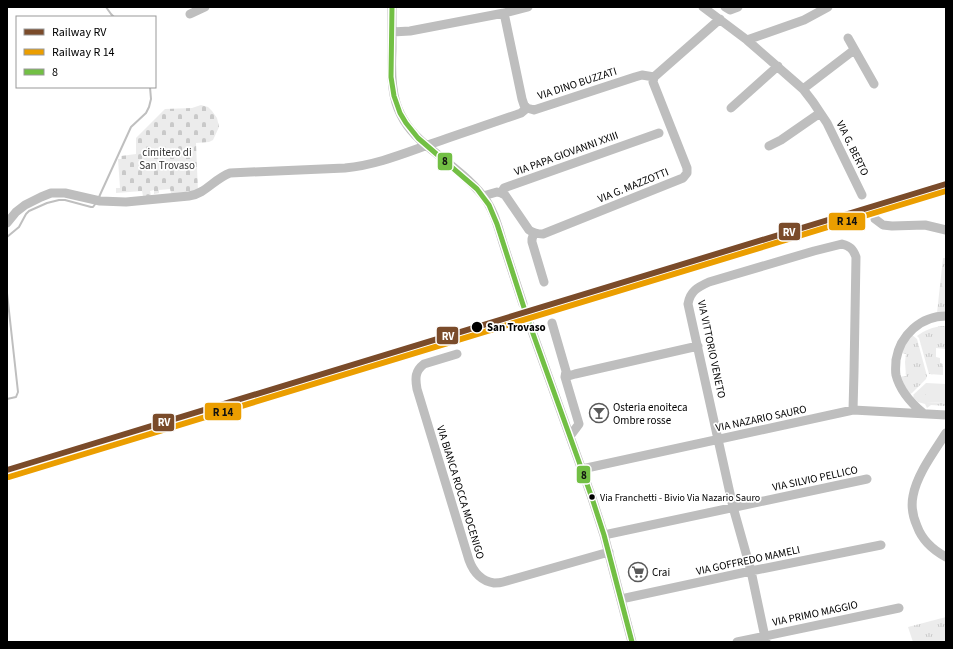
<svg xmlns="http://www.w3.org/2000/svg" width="953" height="649" font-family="'Source Sans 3',sans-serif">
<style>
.grass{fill:url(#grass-tufts)}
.cemetery{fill:url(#cemetery-stones)}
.garden{fill:#ececec}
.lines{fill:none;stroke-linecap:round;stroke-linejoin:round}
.stream{stroke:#bfbfbf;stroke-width:2}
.minor{stroke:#bebebe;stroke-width:9}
.bus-1-casing{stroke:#fff;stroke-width:8}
.bus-1{stroke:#72bf44;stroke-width:5}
.rail-1-casing{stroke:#fff;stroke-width:9}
.rail-2-casing{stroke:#fff;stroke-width:9}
.rail-1{stroke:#7a4b2a;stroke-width:6}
.rail-2{stroke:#eb9e00;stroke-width:6}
.stop-dot{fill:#000;stroke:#fff;stroke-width:1.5}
.labels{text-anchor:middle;stroke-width:3.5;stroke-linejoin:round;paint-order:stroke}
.bus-label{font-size:10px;fill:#000;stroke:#fff;text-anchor:start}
.street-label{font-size:11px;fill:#000;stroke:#fff}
.park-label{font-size:11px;fill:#333;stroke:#fff}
.stop-label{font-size:11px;font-weight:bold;fill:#000;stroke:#fff;text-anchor:start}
.poi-label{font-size:11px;fill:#000;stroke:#fff;text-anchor:start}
.line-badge{stroke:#fff;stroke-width:1.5}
.badge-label{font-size:11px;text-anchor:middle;font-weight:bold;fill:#fff}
.pale-badge-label{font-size:11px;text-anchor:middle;font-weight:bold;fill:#111}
</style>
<defs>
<pattern id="grass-tufts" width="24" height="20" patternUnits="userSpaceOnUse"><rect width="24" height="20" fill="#ececec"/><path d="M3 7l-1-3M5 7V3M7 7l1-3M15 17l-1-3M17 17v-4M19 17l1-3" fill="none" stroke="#c9c9c9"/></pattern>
<pattern id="cemetery-stones" width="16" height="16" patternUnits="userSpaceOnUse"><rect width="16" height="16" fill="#ececec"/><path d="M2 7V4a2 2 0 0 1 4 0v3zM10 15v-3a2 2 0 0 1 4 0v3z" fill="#c9c9c9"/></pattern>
</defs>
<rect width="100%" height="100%" fill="#fff"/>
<path class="grass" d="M943,258H946V312L937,313Z
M942,326H946V349L936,348V357L940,358V363L943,364V375L929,374L919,338L917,336C925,330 933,327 942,326Z
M911,334L917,339L927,376L926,379L912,393L910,394L906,389L901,377L906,376L905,362L906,354L901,353Z
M926,383V402L946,403V406L931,405L927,408L925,404L918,402L913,397L914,396L913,395Z
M946,617V642H913L908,627Z"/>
<path class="cemetery" d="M201,105L208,107L212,111L217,118L219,127L213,140L209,142L196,143L198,192L171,193L170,189L159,190V193L154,194V190L150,191L151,196H143L142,191L116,193V188H120L118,159H121V156L136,154V138L165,109L192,108Z"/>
<path class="garden" d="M944,267H946V292H942Z
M926,383L946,384V403L926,402Z"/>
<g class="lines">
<path class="stream" d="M106,7L111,14L114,17
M99,197L131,127L146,113L149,107L151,99L150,87
M7,237L19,227L26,214L29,211L47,203L59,200H65L91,207H93L96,203
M7,293L18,392L16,397L7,399"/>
<path class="minor" d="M392,7C392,21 392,35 392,50C390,90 393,118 426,145C445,161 467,176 483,196C495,211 499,231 505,249C511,267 517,286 523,304
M703,7L747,40L803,89L813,102L827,123L862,195
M725,7L730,10L738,7
M504,13L522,99L524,105L527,108
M190,14L205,7
M392,32L410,31L504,13L528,7
M848,38L874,84
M747,40L804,20L828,7
M803,89L854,50
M731,108L778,66
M769,146L781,140L820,113
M501,193L505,195L529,230C533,233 537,234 543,234L683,178L687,173V168L653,82L654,77
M483,196L497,192L501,193L504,188L659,133
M875,219L883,225L892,226L925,225L946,230
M7,223L16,212L25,205L41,197L51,193H65L100,201L126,202L189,196C205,194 214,179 230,173L345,168C375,165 400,155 428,145C459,134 490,124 521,113L527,108L534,110L635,77L642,75L654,77L720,19
M534,233L532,239V242L544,282
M527,317L592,498L604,535L632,642
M552,323L566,371L565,377
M457,354L424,364C415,371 415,378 417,389L469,560C473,571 481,581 494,583C497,583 500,583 503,582L609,552
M923,413C911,403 900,391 896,375C895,370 896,365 896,360C900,335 921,316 946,316
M946,433C934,452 917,474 913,496C911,506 913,517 917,526C922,540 933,550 946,557
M570,436L579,424L565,377L575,374L698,346
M582,469L853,410L946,415
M604,535L867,479
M621,599L751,571L881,545
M737,642L899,608
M766,642L751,571L733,507L688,304C690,291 698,287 709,282L814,251L842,244C850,246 853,249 856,257L854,372L853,410"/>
<g class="bus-1-casing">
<path id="bus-1" d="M392,7L391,77L394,96L400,113L406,123L418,138L477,189L489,205L497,224L527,317L592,498L604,535L632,642"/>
</g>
<use href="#bus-1" class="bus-1"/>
<g class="rail-1-casing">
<path id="rail-1" d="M7,470L946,184"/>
</g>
<g class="rail-2-casing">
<path id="rail-2" d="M9,477L946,191"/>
</g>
<use href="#rail-1" class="rail-1"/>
<use href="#rail-2" class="rail-2"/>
</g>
<defs>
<g id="bar-ring" transform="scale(1)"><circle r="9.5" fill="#fff" stroke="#595959" stroke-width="1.5"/><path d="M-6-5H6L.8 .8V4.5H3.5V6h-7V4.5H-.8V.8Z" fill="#595959"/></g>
<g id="supermarket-ring" transform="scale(1)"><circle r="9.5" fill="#fff" stroke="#595959" stroke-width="1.5"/><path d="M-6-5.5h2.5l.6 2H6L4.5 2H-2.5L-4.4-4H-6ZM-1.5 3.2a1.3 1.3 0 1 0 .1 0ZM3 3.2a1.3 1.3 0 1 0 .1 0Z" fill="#595959"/></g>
</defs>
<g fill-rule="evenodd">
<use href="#bar-ring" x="599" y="413"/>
<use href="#supermarket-ring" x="638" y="572"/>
</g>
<g class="stop-dot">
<circle cx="477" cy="327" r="6"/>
<circle cx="592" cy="497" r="3.5"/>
</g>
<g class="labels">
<g class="bus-label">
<text x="600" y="501">Via Franchetti - Bivio Via Nazario Sauro</text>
</g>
<g class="street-label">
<text transform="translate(577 83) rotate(-18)" y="4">VIA DINO BUZZATI</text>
<text transform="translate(853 148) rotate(64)" y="4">VIA G. BERTO</text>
<text transform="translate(566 153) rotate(-20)" y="4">VIA PAPA GIOVANNI XXIII</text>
<text transform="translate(633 185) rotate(-22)" y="4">VIA G. MAZZOTTI</text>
<text transform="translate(712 349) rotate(78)" y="4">VIA VITTORIO VENETO</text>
<text transform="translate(761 418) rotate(-12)" y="4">VIA NAZARIO SAURO</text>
<text transform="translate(815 478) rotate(-12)" y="4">VIA SILVIO PELLICO</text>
<text transform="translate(461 492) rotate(73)" y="4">VIA BIANCA ROCCA MOCENIGO</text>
<text transform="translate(748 560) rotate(-12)" y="4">VIA GOFFREDO MAMELI</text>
<text transform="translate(815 613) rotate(-12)" y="4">VIA PRIMO MAGGIO</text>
</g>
<g class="park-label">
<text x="167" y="156">cimitero di<tspan x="167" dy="13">San Trovaso</tspan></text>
</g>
<g class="stop-label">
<text x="487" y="331">San Trovaso</text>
</g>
<g class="poi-label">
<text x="613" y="411">Osteria enoiteca<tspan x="613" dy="13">Ombre rosse</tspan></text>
<text x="652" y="576">Crai</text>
</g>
</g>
<g class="line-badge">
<rect x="437" y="152" width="16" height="19" rx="4" fill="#72bf44"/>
<rect x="828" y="212" width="38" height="19" rx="4" fill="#eb9e00"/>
<rect x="778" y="222" width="23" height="19" rx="4" fill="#7a4b2a"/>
<rect x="436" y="326" width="23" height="19" rx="4" fill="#7a4b2a"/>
<rect x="204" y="402" width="38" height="19" rx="4" fill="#eb9e00"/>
<rect x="152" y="413" width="23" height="19" rx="4" fill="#7a4b2a"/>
<rect x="576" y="465" width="15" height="19" rx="4" fill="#72bf44"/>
</g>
<g class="badge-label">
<text x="789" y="236">RV</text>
<text x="448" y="340">RV</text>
<text x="164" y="426">RV</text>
</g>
<g class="pale-badge-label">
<text x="445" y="165">8</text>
<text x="847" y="225">R 14</text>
<text x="223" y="416">R 14</text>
<text x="584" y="479">8</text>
</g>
<rect width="953" height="649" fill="none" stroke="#000000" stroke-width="16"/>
<rect x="16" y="16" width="140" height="72" fill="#ffffff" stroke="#999999"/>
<rect x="24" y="29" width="20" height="6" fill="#7a4b2a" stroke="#999999"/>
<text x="52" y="36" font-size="12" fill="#000000">Railway RV</text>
<rect x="24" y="49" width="20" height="6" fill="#eb9e00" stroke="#999999"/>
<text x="52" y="56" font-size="12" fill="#000000">Railway R 14</text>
<rect x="24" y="69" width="20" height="6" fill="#72bf44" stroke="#999999"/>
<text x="52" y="76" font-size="12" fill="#000000">8</text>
</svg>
